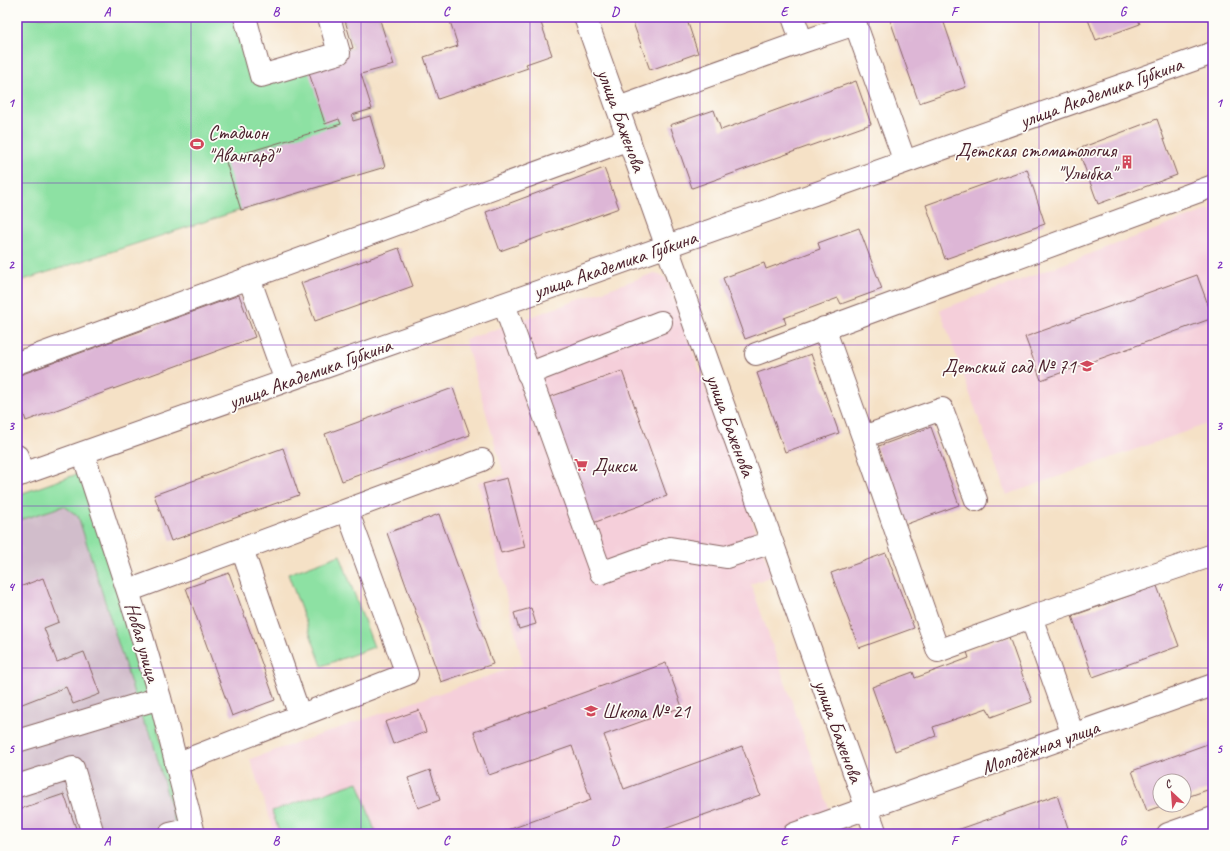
<svg xmlns="http://www.w3.org/2000/svg" width="1230" height="851" font-family="Caveat,sans-serif">
<style>
.built{fill:#f5cfda}
.industrial{fill:#d1bdcb}
.green{fill:#8de1a3;stroke:#6c8067}
.building{fill:#ddb6d6}
.lines{fill:none;stroke-linecap:round;stroke-linejoin:round}
.minor-casing{stroke:#866361;stroke-width:24}
.minor{stroke:#fff;stroke-width:22}
.grid{fill:none;stroke:#7b2cbf;stroke-width:1;stroke-opacity:0.55}
.labels{text-anchor:middle;stroke-width:3.5;stroke-linejoin:round;paint-order:stroke}
.street-label{font-size:20px;fill:#4a1f2b;stroke:#fdfcf7}
.poi-label{font-size:20px;fill:#4a1f2b;stroke:#fdfcf7;text-anchor:start}
.neatline{fill:none;stroke:#7b2cbf;stroke-width:1.5}
.grid-label{font-size:13px;text-anchor:middle;font-weight:bold;fill:#7b2cbf}
</style>
<rect width="100%" height="100%" fill="#fdfcf7"/>
<filter id="ink" filterUnits="userSpaceOnUse"><feTurbulence type="fractalNoise" baseFrequency=".025" numOctaves="2"/><feDisplacementMap in="SourceGraphic" scale="8" xChannelSelector="R" yChannelSelector="G"/><feConvolveMatrix kernelMatrix="1 2 1 2 8 2 1 2 1" color-interpolation-filters="sRGB"/></filter>
<filter id="wash" filterUnits="userSpaceOnUse"><feTurbulence type="fractalNoise" baseFrequency=".012" numOctaves="4" result="noise"/><feDisplacementMap in="SourceGraphic" scale="16" xChannelSelector="R" yChannelSelector="G"/><feGaussianBlur stdDeviation="0.9" result="paint"/><feColorMatrix in="noise" values="0 0 0 0 0 0 0 0 0 0 0 0 0 0 0 0 0 1.4 0 .05"/><feComposite in="paint" operator="in"/></filter>
<g filter="url(#wash)">
<rect width="100%" height="100%" fill="#f5e1c6"/>
<path class="built" d="M1210,209L1213,218V422L1006,495L940,310Z
M654,273L659,274L665,277L668,282L772,576L751,584L838,834H275L250,759L523,664L478,482L504,475L465,340Z"/>
<path class="industrial" d="M64,506L78,515L143,722L151,735L178,834H17V521Z"/>
<path class="green" d="M17,17H237L252,78L353,48L344,17H379L394,65L361,74L372,109L352,115L354,121L370,116L385,167L241,210L17,282Z
M80,473L150,697L184,834H178L151,735L143,722L78,516L64,506L17,521V495Z
M340,555L374,647L322,666L288,574Z
M358,782L376,834H280L272,811Z"/>
<g id="blocks">
<path class="building" d="M344,17H379L394,65L361,74L372,109L352,115L353,121L370,116L385,167L241,210L225,159L341,124L339,119L325,124L306,63L353,48Z
M453,17H539L552,55L526,64L528,68L438,99L424,57L458,46L449,18Z
M631,17H686L698,53L650,70Z
M889,17H942L966,87L919,103Z
M1087,17H1137L1140,24L1096,40Z
M856,81L871,124L692,188L670,125L714,110L721,130Z
M1157,119L1177,175L1098,204L1078,149Z
M604,168L619,208L500,251L486,212Z
M1027,169L1045,224L945,259L926,205Z
M859,228L882,289L841,304L838,298L784,318L786,324L745,339L723,278L764,263L766,269L820,249L818,243Z
M399,248L413,286L315,321L301,283Z
M1197,275L1213,318L1041,380L1025,337Z
M239,295L255,337L26,421L17,395V376Z
M811,354L839,433L785,452L757,373Z
M622,371L667,496L593,523L547,398Z
M453,388L470,435L342,481L325,434Z
M931,427L959,505L904,525L876,447Z
M283,448L299,495L171,541L154,495Z
M507,478L525,547L501,553L483,484Z
M439,514L493,664L441,682L387,533Z
M886,553L914,628L859,648L831,573Z
M229,573L275,700L232,716L186,588Z
M43,578L59,622L44,628L57,662L84,652L100,694L73,704L66,687L17,706V588Z
M1157,586L1179,646L1093,677L1072,616Z
M531,608L536,624L519,629L514,613Z
M1009,637L1032,702L991,717L987,708L933,727L936,736L895,751L872,687L913,672L915,678L969,658L967,652Z
M666,663L682,707L604,735L624,789L742,746L760,795L650,834H497L591,800L572,746L489,775L474,732Z
M419,710L426,732L393,744L385,722Z
M1213,742V788L1184,798V781H1160V805H1164L1147,811L1132,771Z
M430,770L440,800L418,808L408,778Z
M64,794L78,834H17V810Z
M1057,795L1070,834H946Z"/>
</g>
</g>
<g filter="url(#ink)">
<use href="#blocks" fill-opacity="0" stroke="#866361" stroke-width="1"/>
<g class="lines">
<g class="minor-casing">
<path id="minor" d="M245,17L261,76L339,53L329,17
M585,17L876,834
M793,17L802,42
M853,17L905,162
M618,108L802,42L855,24
M249,278L286,381
M504,304L601,573L670,548L726,557L772,542
M824,328L863,437L938,651L1031,617L1213,555
M756,354L1213,186
M17,363L629,139
M528,374L661,322
M863,437L942,409L976,500
M83,453L135,613L160,698L194,834
M17,456L23,474
M17,476L1213,53
M242,549L300,716
M128,591L482,460
M1031,617L1073,735
M17,741L160,698
M176,764L407,674L347,510
M17,786L73,768L93,834
M170,834L192,829
M794,834L1213,685
M1168,834L1213,818"/>
</g>
<use href="#minor" class="minor"/>
</g>
</g>
<path class="grid" d="M191,17V834M361,17V834M530,17V834M700,17V834M869,17V834M1039,17V834M17,183H1213M17,345H1213M17,506H1213M17,668H1213"/>
<defs>
<g id="stadium-bare" transform="scale(1.08)"><path d="M0-5a6.5 5 0 1 0 0 10a6.5 5 0 1 0 0-10ZM-3.5-1.8h7v3.6h-7Z" fill="#d1495b" stroke="#fdfcf7" stroke-width="2.5" paint-order="stroke"/></g>
<g id="building-bare" transform="scale(1.08)"><path d="M-4-6H4V6H1V3H-1V6H-4ZM-2.5-4.3h1.7v1.8h-1.7ZM.8-4.3h1.7v1.8H.8ZM-2.5-1h1.7V.8h-1.7ZM.8-1h1.7V.8H.8Z" fill="#d1495b" stroke="#fdfcf7" stroke-width="2.5" paint-order="stroke"/></g>
<g id="school-bare" transform="scale(1.08)"><path d="M0-5L7-2L0 1L-7-2ZM-4 1L0 2.5L4 1V4Q0 6-4 4Z" fill="#d1495b" stroke="#fdfcf7" stroke-width="2.5" paint-order="stroke"/></g>
<g id="supermarket-bare" transform="scale(1.08)"><path d="M-6-5.5h2.5l.6 2H6L4.5 2H-2.5L-4.4-4H-6ZM-1.5 3.2a1.3 1.3 0 1 0 .1 0ZM3 3.2a1.3 1.3 0 1 0 .1 0Z" fill="#d1495b" stroke="#fdfcf7" stroke-width="2.5" paint-order="stroke"/></g>
</defs>
<g fill-rule="evenodd">
<use href="#stadium-bare" x="197" y="144"/>
<use href="#building-bare" x="1127" y="162"/>
<use href="#school-bare" x="1087" y="366"/>
<use href="#supermarket-bare" x="581" y="465"/>
<use href="#school-bare" x="591" y="711"/>
</g>
<g class="labels">
<g class="street-label">
<text transform="translate(1101 92) rotate(-20)" y="7">улица Академика Губкина</text>
<text transform="translate(622 120) rotate(70)" y="7">улица Баженова</text>
<text transform="translate(615 264) rotate(-19)" y="7">улица Академика Губкина</text>
<text transform="translate(310 373) rotate(-20)" y="7">улица Академика Губкина</text>
<text transform="translate(731 425) rotate(70)" y="7">улица Баженова</text>
<text transform="translate(143 642) rotate(74)" y="7">Новая улица</text>
<text transform="translate(839 731) rotate(70)" y="7">улица Баженова</text>
<text transform="translate(1040 747) rotate(-20)" y="7">Молодёжная улица</text>
</g>
<g class="poi-label">
<text x="208" y="139">Стадион<tspan x="208" dy="23">"Авангард"</tspan></text>
<text x="1116" y="157" text-anchor="end">Детская стоматология<tspan x="1116" dy="23">"Улыбка"</tspan></text>
<text x="1076" y="373" text-anchor="end">Детский сад № 71</text>
<text x="592" y="472">Дикси</text>
<text x="602" y="718">Школа № 21</text>
</g>
</g>
<rect width="1230" height="851" fill="none" stroke="#fdfcf7" stroke-width="44"/>
<g transform="translate(1172 793) rotate(334)"><circle r="19" fill="#fdfcf7" stroke="#b5a4a5"/>
<path d="M0-3L7 15L0 10L-7 15Z" fill="#d1495b"/>
<text y="-6" font-size="11" font-weight="bold" text-anchor="middle" fill="#4a1f2b">С</text>
</g>
<rect x="22" y="22" width="1186" height="807" class="neatline"/>
<g class="grid-label">
<text x="107" y="16">A</text>
<text x="276" y="16">B</text>
<text x="446" y="16">C</text>
<text x="615" y="16">D</text>
<text x="784" y="16">E</text>
<text x="954" y="16">F</text>
<text x="1123" y="16">G</text>
<text x="11" y="107">1</text>
<text x="1219" y="107">1</text>
<text x="11" y="269">2</text>
<text x="1219" y="269">2</text>
<text x="11" y="430">3</text>
<text x="1219" y="430">3</text>
<text x="11" y="591">4</text>
<text x="1219" y="591">4</text>
<text x="11" y="753">5</text>
<text x="1219" y="753">5</text>
<text x="107" y="845">A</text>
<text x="276" y="845">B</text>
<text x="446" y="845">C</text>
<text x="615" y="845">D</text>
<text x="784" y="845">E</text>
<text x="954" y="845">F</text>
<text x="1123" y="845">G</text>
</g>
</svg>
